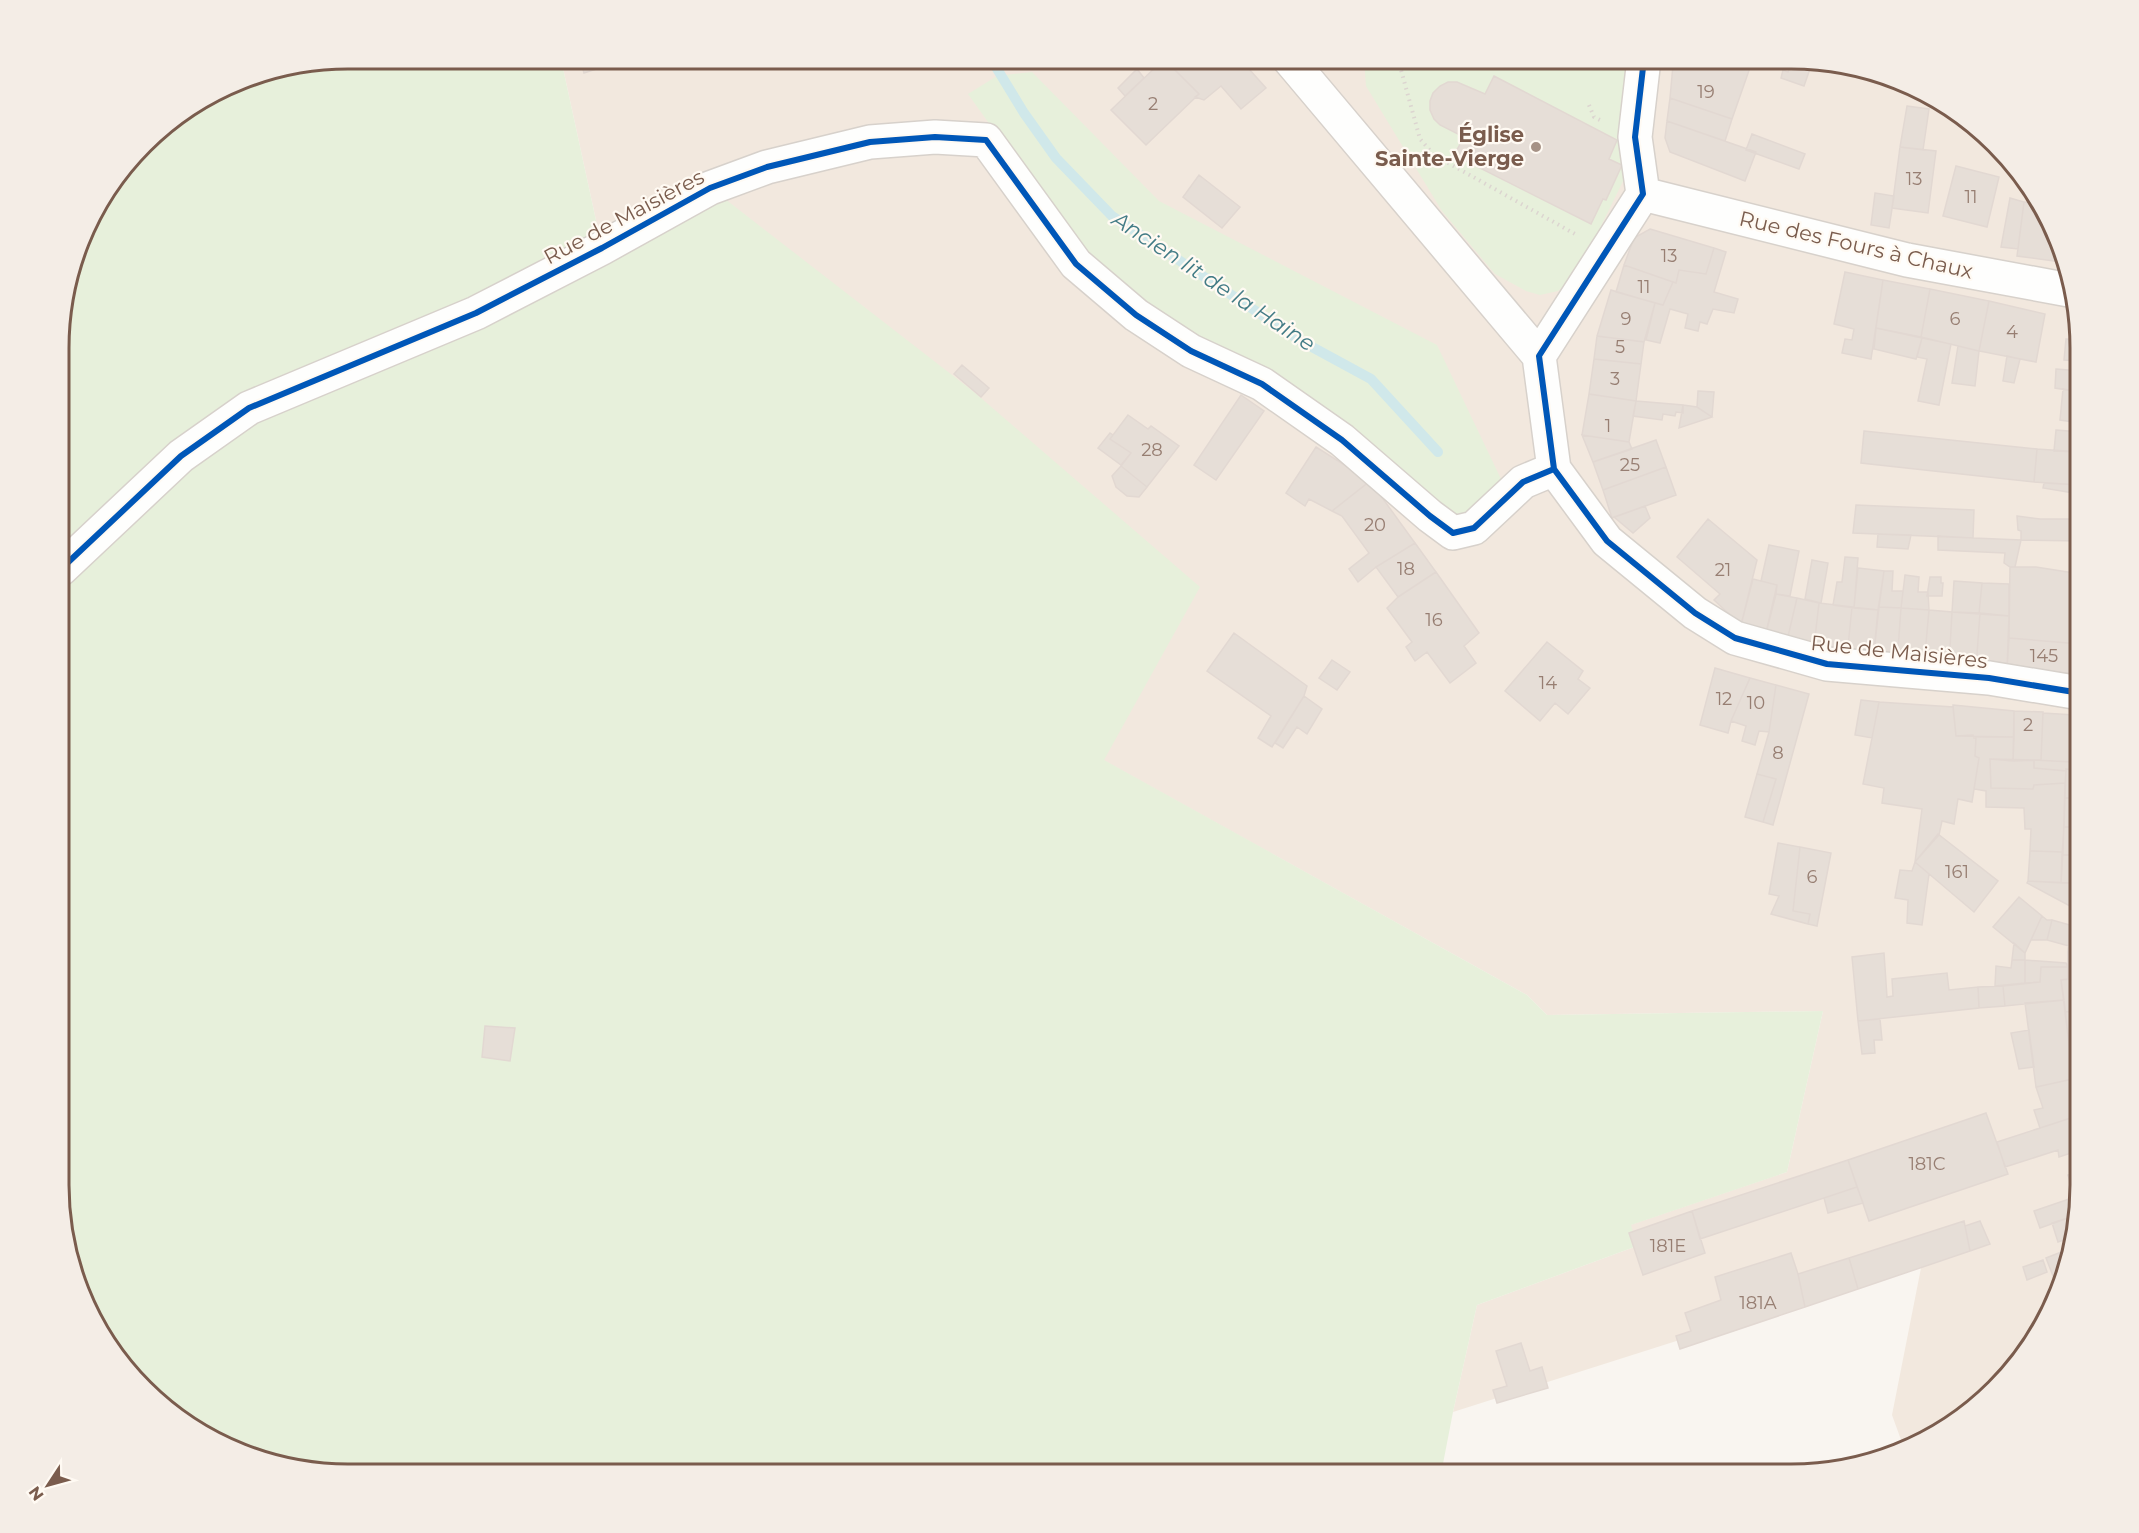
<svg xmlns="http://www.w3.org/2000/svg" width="2139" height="1533" font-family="Montserrat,sans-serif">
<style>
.residential{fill:#f2e8de}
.green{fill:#e7f0db}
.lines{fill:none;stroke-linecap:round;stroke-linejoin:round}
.stream{stroke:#d0e8ea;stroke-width:10}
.building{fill:#e6ded7;stroke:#e2d8d2;stroke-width:1.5}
.minor-casing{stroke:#d7d1cb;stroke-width:36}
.path{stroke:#dcd5d0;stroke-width:4;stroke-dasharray:1.5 4.5;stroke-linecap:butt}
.minor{stroke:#fefefd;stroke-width:33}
.cycleway-casing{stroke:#fffaf3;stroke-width:10}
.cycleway{stroke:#0057b8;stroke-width:6}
.poi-dot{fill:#a69286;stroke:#fffaf3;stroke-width:2}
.labels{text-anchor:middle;stroke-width:4.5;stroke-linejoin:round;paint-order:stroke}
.number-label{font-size:18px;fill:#977e72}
.poi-label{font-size:21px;font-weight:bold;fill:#7a5c4d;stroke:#fffaf3;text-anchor:end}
.street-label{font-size:21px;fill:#7a5c4d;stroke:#fffaf3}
.water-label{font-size:22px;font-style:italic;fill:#437c86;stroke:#fffaf3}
.rim{fill:none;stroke:#7a5c4d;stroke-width:3}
</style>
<rect width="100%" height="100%" fill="#f9f5f0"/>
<path class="residential" d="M561,59H1810L1901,80L1968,119L2050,220L2080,329V1204L2059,1295L2020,1362L1919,1444L1904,1448L1892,1415L1922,1263L1453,1412L1477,1305L1637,1246L1630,1225L1787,1172L1823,1011L1547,1015L1527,995L1103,760L602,248Z"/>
<path class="green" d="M348,59H561L602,248L716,192L974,392L1200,587L1104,760L1527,995L1547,1015L1823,1011L1787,1172L1631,1225L1637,1246L1477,1305L1453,1412L1441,1474H329L255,1459L171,1414L97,1329L61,1222V311L89,220L157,131L238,80Z
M1364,59H1631L1627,173L1578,273L1558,291L1540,295L1526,291L1495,274L1442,211L1366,86Z
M1032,72L1159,201L1437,345L1501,479L1510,492L1474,528L1076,264L998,136L968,94L997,76Z"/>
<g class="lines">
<path class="stream" d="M991,59L1024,113L1056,158L1112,216L1301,341L1371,379L1438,452"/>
</g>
<path class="building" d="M580,59H618V62L584,73Z
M1164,59L1199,94L1146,145L1111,110Z
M1164,59H1185L1194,67L1203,59H1240L1266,88L1241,109L1221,86L1204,100L1195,97L1199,94Z
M1684,59H1753L1732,119L1670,98L1673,65L1681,68Z
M1792,60L1811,66L1804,86L1781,78L1783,70L1788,72Z
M1137,69L1144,78L1125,96L1118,88Z
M1494,76L1617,140L1609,159L1622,165L1606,200L1603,199L1591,224L1454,155L1464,137L1440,125L1434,119L1430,110V101L1433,93L1440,86L1448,82H1457L1485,94Z
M1670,98L1732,119L1725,141L1667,121Z
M1907,106L1929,109L1923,150L1900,147Z
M1667,121L1756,152L1745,181L1670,152L1665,138Z
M1752,134L1805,154L1799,169L1746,150Z
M1900,147L1936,151L1928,213L1892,208Z
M1956,166L1999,177L1987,227L1943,216Z
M1199,175L1240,207L1222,228L1183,197Z
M1875,193L1894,196L1889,228L1871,225Z
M2010,198L2024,202L2018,249L2001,247Z
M2024,202L2038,204L2050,220L2062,262L2017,256Z
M1650,229L1714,248L1706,274L1679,270L1676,283L1624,265L1634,238Z
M1714,248L1726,252L1714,292L1738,299L1734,313L1713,309L1707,324L1700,322L1698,331L1685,328L1688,314L1670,309L1660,343L1646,340L1655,303L1663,305L1673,282L1676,283L1679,270L1706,274Z
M1624,265L1673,282L1663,305L1616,292Z
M1845,272L1883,280L1871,359L1842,353L1845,339L1852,340L1854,329L1834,324Z
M1883,280L1930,289L1921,337L1876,328Z
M1930,289L1989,301L1979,351L1921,337Z
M1611,290L1655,303L1644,342L1597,336Z
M1989,301L2045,314L2036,362L1979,351Z
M1876,328L1922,338L1916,359L1874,349Z
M1597,336L1644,342L1641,364L1594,359Z
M1922,338L1951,344L1939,405L1918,401L1927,359L1917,357Z
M2066,339L2080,340V361L2064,360Z
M1958,346L1979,351L1975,386L1952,383Z
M2007,356L2020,359L2014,383L2003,381Z
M1594,359L1641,364L1636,401L1589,394Z
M962,365L989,388L981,397L954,374Z
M2056,369L2080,371V392L2055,388Z
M2063,389L2080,392V423L2060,420Z
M1698,391L1714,392L1712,417L1697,407Z
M1589,394L1636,401L1629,442L1582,435Z
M1241,395L1264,411L1216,480L1194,465Z
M1636,401L1683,405V413L1676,412L1675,416L1663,414L1662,420L1633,416Z
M1683,405L1697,407L1712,417L1679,428Z
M1128,415L1148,429L1151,426L1179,446L1147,487L1121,466L1131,453L1110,439Z
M2056,430L2080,432V452L2054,451Z
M1864,431L2037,449L2034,482L1861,463Z
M1110,433L1113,435L1110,439L1131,453L1121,465L1098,448Z
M1582,435L1629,442L1632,449L1593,462Z
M1656,440L1666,467L1603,490L1593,462Z
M1316,447L1370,481L1332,511L1309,499L1305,506L1286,493Z
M2037,449L2080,452V485L2034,482Z
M1121,466L1147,487L1139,497L1127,496L1116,487L1112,476Z
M1666,467L1676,495L1612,518L1603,490Z
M1370,481L1415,543L1376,567L1358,582L1349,569L1369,553L1342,516L1332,511Z
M2044,483L2080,485V494L2043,488Z
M1856,505L1974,510L1973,538L1853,533Z
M1645,506L1650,518L1633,533L1614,517Z
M2017,516L2040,519H2080V541L2021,540V531L2018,530Z
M1708,519L1757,560L1741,625L1714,600L1720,594L1677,557Z
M1878,534L1911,535L1908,549L1877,547Z
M1938,536L1973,538L2021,540L2015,567H2010L2004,563L2005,553L1938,550Z
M1415,543L1436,572L1398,597L1376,567Z
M1769,545L1799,551L1790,596L1776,594L1777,585L1761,581Z
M1845,557L1858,558L1854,608L1833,605L1837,582H1842Z
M1812,560L1828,563L1821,603L1805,599Z
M2010,567H2036L2080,574V597L2073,596L2072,620H2080V644L2009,638Z
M1858,568L1884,571L1878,610L1854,608Z
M1884,571H1893L1892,591H1903L1901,608L1879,607Z
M1436,572L1479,633L1464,646L1476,663L1450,683L1427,652L1415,661L1406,647L1412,642L1387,608L1398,597Z
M1905,575L1919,577L1918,592H1928L1929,610L1901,608Z
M1930,577H1941V583H1943L1942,596H1927Z
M1753,579L1777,585L1765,637L1741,625Z
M1954,581L1982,583L1979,614L1952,612Z
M1982,583L2009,584V616L1979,614Z
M1776,594L1797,598L1786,645L1765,637Z
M2073,596L2080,597V620H2072Z
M1797,598L1819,603L1813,655L1786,645Z
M1819,603L1852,607L1847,657L1813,655Z
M1852,607L1878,610L1873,661L1847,657Z
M1879,607L1901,608L1897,663L1873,661Z
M1901,608L1929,610L1924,665L1897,663Z
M1929,610L1952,612L1949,666L1924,665Z
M1952,612L1980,613L1976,668L1949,666Z
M1980,613L2009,616L2007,669L1976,668Z
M1234,633L1307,686L1304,696L1272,747L1258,738L1271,716L1207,671Z
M2009,638L2080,644V674L2007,669Z
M1547,642L1583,671L1578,679L1590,688L1568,714L1555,703L1540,721L1505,691Z
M1332,660L1350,672L1337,690L1319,678Z
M1715,668L1750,678L1731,721L1728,733L1700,725Z
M1750,678L1776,685L1769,732L1759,731L1755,745L1742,741L1746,726L1731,721Z
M1776,685L1809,694L1773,825L1763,822L1776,779L1757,774L1769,732Z
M1304,696L1322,709L1307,734L1297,727L1283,748L1275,743Z
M1861,700L1879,702L1872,738L1855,735Z
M1879,702L1953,707L1956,736L1973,735L1974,738L1976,737L1975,756L1979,758L1972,802L1958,799L1954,824L1942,821L1939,835L1915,862L1922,809L1882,803L1884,788L1863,784Z
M1953,705L2014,711V737L1956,736Z
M2014,711L2043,712L2041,760L2013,761Z
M2043,713L2074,715L2072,762L2034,760H2041Z
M2074,715H2080V744L2073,743Z
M1976,737H2014L2013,761L1990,759L1991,788L2033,789L2034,785L2065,783L2063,852L2030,851L2031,829H2025L2024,808L1986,807V791L1974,789L1979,758L1975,756Z
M2073,743L2080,744V770H2072Z
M1990,759L2034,760V768L2066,771L2065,783L2034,785L2033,789L1991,788Z
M2034,760L2072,762V770L2066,769V771L2034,768Z
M2066,769L2080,770V798H2065Z
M1757,774L1776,779L1763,822L1745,817Z
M2065,798H2080V827H2064Z
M2064,827H2080V855H2062Z
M1938,834L1998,881L1974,912L1915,862Z
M1778,843L1800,847L1793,911L1810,914L1808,924L1771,914L1779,896L1769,894Z
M1800,847L1831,853L1817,926L1808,924L1810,914L1793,911Z
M2030,851L2063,852L2061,883L2028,881Z
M2062,855H2080V882L2061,883Z
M1915,862L1929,874L1922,925L1907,923L1908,900L1895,898L1900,870L1912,871Z
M2028,881L2071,883L2070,906L2027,883Z
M2071,882H2080V907L2070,906Z
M2019,897L2042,916L2025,953L1993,927Z
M2042,916L2047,920H2052L2047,940H2031Z
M2052,920L2070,925L2069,946L2047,940Z
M2070,925H2080V952H2068Z
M2014,943L2025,953V960H2012Z
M2068,952H2080V978L2068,979Z
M1884,953L1887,997L1893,996L1892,979L1947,973L1949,990L1978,987L1979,1008L1858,1021L1852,957Z
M2012,960H2025V983L1995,986L1996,966L2011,968Z
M2025,960L2066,963L2068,967H2041L2040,982L2025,983Z
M2041,967H2068V979L2061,980L2064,1000L2005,1006L2003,986L2040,982Z
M2080,978V1011L2065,1012L2061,980Z
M2003,986L2005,1006L1979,1008L1978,987Z
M2064,1000L2073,1079L2036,1087L2025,1003Z
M2080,1011V1042L2069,1043L2065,1012Z
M1880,1019L1882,1040H1874L1875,1053L1862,1054L1858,1021Z
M485,1026L515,1028L510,1061L482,1057Z
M2029,1030L2034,1067L2019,1069L2011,1033Z
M2080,1042V1078L2073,1079L2069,1043Z
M2073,1079L2080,1101V1115L2040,1128L2034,1110L2043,1108L2036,1087Z
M1986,1113L2008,1174L1869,1221L1848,1160Z
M2080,1115V1150L2059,1157L2058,1150L2005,1167L1997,1142Z
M1848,1160L1857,1187L1700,1239L1692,1211Z
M2080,1172V1204L2077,1215L2040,1228L2034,1211L2075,1197L2068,1175Z
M1857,1187L1863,1203L1828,1213L1824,1198Z
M1692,1211L1705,1253L1643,1275L1629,1233Z
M2077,1215L2072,1237L2058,1242L2052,1223Z
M1964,1221L1970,1251L1858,1289L1849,1258Z
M1980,1221L1990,1244L1970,1251L1965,1226Z
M2069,1249L2062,1279L2055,1281L2046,1258Z
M1791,1253L1798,1274L1805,1307L1680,1349L1676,1336L1691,1331L1685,1313L1721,1300L1715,1277Z
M1849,1258L1858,1289L1805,1307L1798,1274Z
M2043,1260L2047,1272L2027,1280L2023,1267Z
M1521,1343L1530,1371L1542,1367L1548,1388L1497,1403L1493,1390L1507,1386L1496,1351Z"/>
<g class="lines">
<g class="minor-casing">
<path id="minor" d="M1289,59L1539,356L1554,469L1607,541L1695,613L1735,638L1827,664L1989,678L2080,693
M1643,194L1907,260L2069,290
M1539,356L1643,194L1635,137L1644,59
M61,569L181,456L249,408L476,313L602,248L710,188L767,167L870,142L935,137L986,140L1076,264L1136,315L1191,351L1262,384L1342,440L1430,516L1453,533L1474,528L1523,482L1554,469"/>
</g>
<path class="path" d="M1398,59L1420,139L1434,155L1575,234
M1589,105L1594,117L1602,121"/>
<use href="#minor" class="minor"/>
<g class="cycleway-casing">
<path id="cycleway" d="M1644,59L1635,137L1643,194L1539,356L1554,469L1607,541L1695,613L1735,638L1827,664L1989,678L2080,693
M61,569L181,456L249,408L476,313L602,248L710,188L767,167L870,142L935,137L986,140L1076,264L1136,315L1191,351L1262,384L1342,440L1430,516L1453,533L1474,528L1523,482L1554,469"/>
</g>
<use href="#cycleway" class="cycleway"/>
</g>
<circle class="poi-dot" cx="1536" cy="147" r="6"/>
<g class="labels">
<g class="number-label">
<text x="1706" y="98">19</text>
<text x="1153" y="110">2</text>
<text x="1914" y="185">13</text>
<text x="1971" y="203">11</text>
<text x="1669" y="262">13</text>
<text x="1644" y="293">11</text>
<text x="1626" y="325">9</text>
<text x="1955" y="325">6</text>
<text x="2012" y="338">4</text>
<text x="1620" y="353">5</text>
<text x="1615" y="385">3</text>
<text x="1608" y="432">1</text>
<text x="1152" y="456">28</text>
<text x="1630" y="471">25</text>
<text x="1375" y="531">20</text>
<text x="1406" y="575">18</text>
<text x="1723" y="576">21</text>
<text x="1434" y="626">16</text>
<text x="2044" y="662">145</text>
<text x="1548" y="689">14</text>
<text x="1724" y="705">12</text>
<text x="1756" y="709">10</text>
<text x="2028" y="731">2</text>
<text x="1778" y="759">8</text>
<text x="1957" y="878">161</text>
<text x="1812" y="883">6</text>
<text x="1927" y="1170">181C</text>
<text x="1668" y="1252">181E</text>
<text x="1758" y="1309">181A</text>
</g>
<g class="poi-label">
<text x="1524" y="142">Église<tspan x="1524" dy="24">Sainte-Vierge</tspan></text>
</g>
<g class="street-label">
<text transform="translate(624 217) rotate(-28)" y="7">Rue de Maisières</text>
<text transform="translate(1856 245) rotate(13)" y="7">Rue des Fours à Chaux</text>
<text transform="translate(1899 652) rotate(6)" y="7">Rue de Maisières</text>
</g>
<g class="water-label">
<text transform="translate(1214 281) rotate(33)" y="8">Ancien lit de la Haine</text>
</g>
</g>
<path d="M0 0H2139V1533H0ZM348 69H1791A279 279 0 0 1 2070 348V1185A279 279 0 0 1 1791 1464H348A279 279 0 0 1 69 1185V348A279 279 0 0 1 348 69Z" fill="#f4ede6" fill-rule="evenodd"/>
<path class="rim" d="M348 69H1791A279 279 0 0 1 2070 348V1185A279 279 0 0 1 1791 1464H348A279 279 0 0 1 69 1185V348A279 279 0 0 1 348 69Z"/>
<g transform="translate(48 1485) rotate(234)" stroke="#fffaf3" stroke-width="4.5" paint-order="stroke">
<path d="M0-4.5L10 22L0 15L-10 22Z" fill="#7a5c4d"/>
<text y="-9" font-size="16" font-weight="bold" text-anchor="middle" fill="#7a5c4d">N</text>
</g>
</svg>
